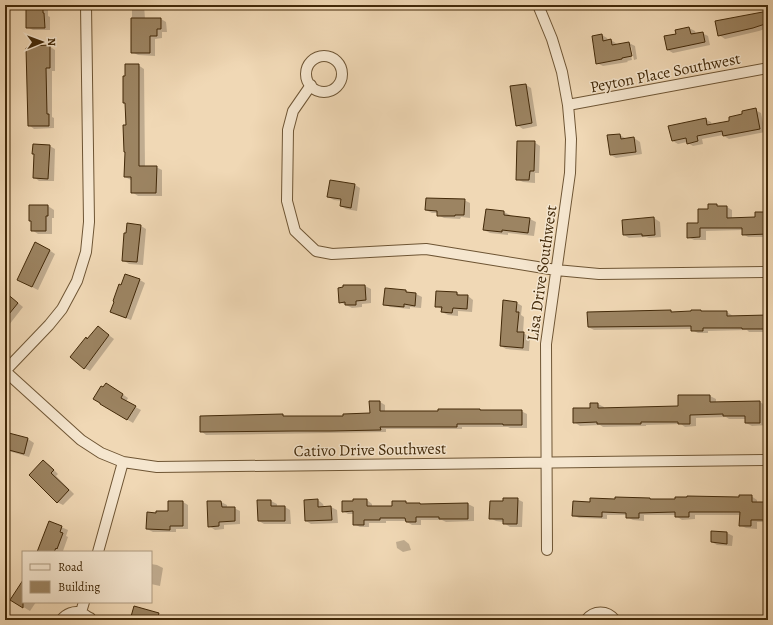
<svg xmlns="http://www.w3.org/2000/svg" width="773" height="625" font-family="Alegreya,serif">
<style>
.shadow{fill:#0003}
.building{fill:#9c8462;stroke:#422909}
.lines{fill:none;stroke-linecap:round;stroke-linejoin:round}
.minor-casing{stroke:#6e5534;stroke-width:12}
.minor{stroke:#f5e6cf;stroke-width:10}
.labels{text-anchor:middle;stroke-width:3;stroke-linejoin:round;paint-order:stroke}
.street-label{font-size:16px;fill:#422909;stroke:#f5e6cf}
</style>
<rect width="100%" height="100%" fill="#f0d8b5"/>
<filter id="stains"><feTurbulence type="fractalNoise" baseFrequency=".005" numOctaves="4"/><feColorMatrix values="0 0 0 0 .2 0 0 0 0 .09 0 0 0 0 .02 0 0 0 .5 -.17"/></filter>
<radialGradient id="worn" r=".72"><stop offset=".6" stop-color="#630" stop-opacity="0"/><stop offset="1" stop-color="#630" stop-opacity=".3"/></radialGradient>
<path class="shadow" d="M27,5H48V16L50,17V30H33L27,27Z
M129,5H144L145,19H161L166,22L167,32H162V38L155,39V56L138,55L132,52V6Z
M768,6V28L759,31L725,39L719,35L764,13L762,8Z
M689,28L695,31L696,34L702,33L708,36L710,45L673,53L668,50L677,35Z
M602,35L607,38L608,41L611,40L617,44V45L629,43L635,46L637,59L634,60L631,46H629L632,60L627,61L628,62L603,66L597,63Z
M49,46L55,50V71H52V117L54,118V128L34,129L29,125Z
M138,65L144,69L145,167H156L162,170V196H138L132,192L131,180L125,177L126,104L124,102L126,77Z
M526,85L531,88L537,126L523,129L517,125Z
M755,110L761,113L765,132L729,139L724,136L723,135L702,139L703,144L693,146L688,143L687,142L678,144L673,141L705,119L711,122L712,125L731,122Z
M620,135L625,138V140L634,138L640,142L642,154L616,158L611,155Z
M534,142L540,146L539,173H535V183L523,182L517,179Z
M50,146L55,149L54,181H39L34,177Z
M355,185L360,188L357,211L346,209L341,206L342,201L334,200L328,197Z
M464,200L470,203V218L461,217L460,219L444,218L438,215V213H432L426,210Z
M716,205L720,207H727L732,210V219L756,218L766,213L768,214V237H748L743,234V230L706,231V240H694L688,237L709,210Z
M30,206H48L54,210V218H52V234H38L32,230Z
M486,210L504,212L510,215V216L530,219L536,222L534,236L508,233V235L490,233L484,230Z
M654,218L660,222L661,237L649,238L646,237L629,238L624,235Z
M141,226L146,229L143,265L129,264L123,260Z
M49,250L55,254L38,290L24,283Z
M126,275L140,280L145,283L131,320L117,315L116,302Z
M365,286L371,289V303L362,304V307L352,308L340,302Z
M406,291L409,293L416,294L422,297L421,308L410,307V309L390,307L384,304Z
M457,293L462,296H468L473,300L472,312L458,311V316L448,315L442,312L443,310L436,306Z
M6,294L11,297L23,307L5,330V295Z
M517,303L522,306L521,315L524,317L523,333L530,337L529,351L506,349L501,346Z
M767,309H768V332H749L747,330L708,331V333H698L692,330V329L594,330L588,327V312L671,311L673,313L701,311L704,312H727L733,316V317L767,316Z
M98,327L114,339L90,371L84,368Z
M112,387L128,398L126,402L141,410L133,423L101,404Z
M710,396L716,399V403L760,402L765,405V407H768V421H765L766,425L752,426L746,423V419H729L726,417L696,418V426L685,427L681,424L646,425V426L603,427L600,425L580,426L574,422L598,404L604,407V408L679,407Z
M380,402L385,405V412H439L480,410L482,411H521L527,414V428H510L508,427H462V429H386V432L206,435L201,431L283,415L285,417H344L371,414Z
M5,433L28,439L34,443L29,457L5,450Z
M43,461L49,465L58,474L56,476L74,494L63,505L57,502Z
M751,496L757,500V503H768V522H757V529L746,528L740,525L741,515H695V519L682,520L676,516V515H644V521L633,520L627,517V515H607V519L579,518L573,515L591,503L616,500V498L650,499L653,500L740,498Z
M517,499L523,502L522,527H510L504,523V522L496,521L490,518L504,502Z
M318,500L323,504L324,507H331L337,510L338,523L311,524L306,521Z
M367,500L372,504V507H393L405,502L408,504L421,505L468,504L474,507V521L446,522L442,520H421V525H412L407,522L406,521H386V523H369V527H360L354,524V514H348L343,511Z
M271,501L277,504V507H285L290,510L291,524H264L259,521Z
M183,502L188,505V529H176V532H153L147,529L157,514L169,512Z
M208,502H221L227,505V508H234L240,511V524L224,525V529L215,530L209,526Z
M50,522L68,530L66,536L68,537L63,551L38,552Z
M712,532L727,533L733,536L732,546L717,545L712,542Z
M404,540L409,544L411,550L403,552L397,548L396,542Z
M151,564L157,565L163,568L160,586L151,584Z
M23,582V602H36L30,611L12,600Z
M158,614L164,617L163,620H131Z
M5,618H19L22,620H5Z"/>
<path class="building" d="M26,5H43V13H44L45,28H26Z
M768,11V23L753,28L718,36L715,21Z
M131,18H161V29H157V36H150V53H131Z
M689,27L691,34L703,32L705,42L667,50L664,36L676,34L675,30Z
M602,34L603,41L611,39L612,45L629,42L632,56L622,58V59L596,64L592,36Z
M50,45V68H46L47,114H49V126H28L26,48H32V46Z
M125,64H139V166H157L156,193H131V177H124L125,152H124L123,125H126L125,103H123V76H125Z
M526,84L532,123L516,126L510,86Z
M756,108L760,129L723,136L722,131L697,136L698,141L687,144L686,138L672,141L668,126L706,118L707,125L729,121V117L742,114V111Z
M620,134L621,139L634,137L636,152L610,155L607,135Z
M517,141H535L534,171H530L529,180H516Z
M33,144L50,145L48,179L33,178L34,154H32Z
M330,180L355,184L351,208L340,206L341,199L327,197Z
M426,198L465,199L464,215H455V216H437V211L425,210Z
M708,204H717V206H727V218L755,217V212H766V218H768V234L742,235V228H700V237L687,238V223H698V209H708Z
M29,205H48V216H46V231H31V221H29Z
M486,209L504,211V215L530,218L528,233L502,230V232L483,230Z
M654,217L655,235L642,236V234L623,235L622,220Z
M127,223L141,225L137,262L122,261L124,233H126Z
M35,242L50,250L32,287L17,280Z
M125,274L140,279L126,318L110,312L114,302L113,301L119,284L121,285Z
M343,285H365L366,300L356,301V305H345V302L339,303L338,288L343,287Z
M385,288L406,290V292L416,293L415,306L404,304V307L383,305Z
M436,291L457,292V295H468L467,309L453,308L452,313L441,312L442,307H435Z
M5,292L18,303L5,319Z
M503,300L517,302L516,312H519L517,332H524L523,348L500,346Z
M671,310V312L691,311V310H701V311H727V316L768,315V329H742V328H703V331H691V326L588,327L587,312Z
M98,326L109,335L84,369L70,357L86,337L87,339Z
M106,383L123,394L121,398L136,406L127,420L100,404V403L93,399L101,386L103,387Z
M678,395H710V402L760,401V423H745V416H723V414L690,415V424H678V422H641V424H597V422L573,423V408H590V403H598V408L678,406Z
M369,401H380V411H438V409H480V410H522V425H503V424H457V427H380L381,430L331,431H294L200,432V416L283,414V416H343V414L370,413Z
M5,432L28,438L24,454L5,449Z
M43,460L54,470L51,473L69,490L57,503L29,475Z
M739,495H752V502H768V520H751V526H739L740,512H689V517H675V512L639,513V518H626V513L602,512V517L572,516L573,501L590,502V498L615,499V497L650,498V499H675V497H687V496L739,497Z
M503,498H518L517,524H503V519H489L490,501H503Z
M318,499V507L331,506L332,520L305,521L304,500Z
M353,499H367V506H392V501H406V503H420V504L468,503V519H439V517H416V522H406L405,518H380V520H364V525H353V511L342,512V501H353Z
M257,500H271V506H285V521H258Z
M168,501H183V526H170V530L146,529L147,512L156,513V511H168Z
M207,501H221L222,507H235V521L219,522V526L208,527Z
M49,521L62,526L60,532L63,533L57,549L56,548L54,552H37Z
M711,531L727,532V544L711,542Z
M23,580V608L10,600Z
M134,606L159,613L157,620H130Z"/>
<g class="lines">
<g class="minor-casing">
<path id="minor" d="M538,5L552,39L562,72L568,105L571,139L570,173L546,344L547,550
M306 74a18 18 0 1 1 36 0a18 18 0 1 1-36 0Z
M311,85L293,111L288,130L287,201L295,231L316,251L332,254L426,249L556,270L599,274L768,272
M568,105L768,68
M5,371L81,440L101,453L123,462L157,467L768,460
M5,371L49,325L62,309L77,281L86,252L89,222L86,5
M98,552L123,462
M81,612L84,602
M61,620C66,614 74,610 82,613C84,614 87,617 90,618V620
M586,620C594,610 607,610 615,620"/>
</g>
<use href="#minor" class="minor"/>
</g>
<g class="labels">
<g class="street-label">
<text transform="translate(665 72) rotate(-11)" y="6">Peyton Place Southwest</text>
<text transform="translate(541 273) rotate(-82)" y="6">Lisa Drive Southwest</text>
<text transform="translate(370 449) rotate(-1)" y="6">Cativo Drive Southwest</text>
</g>
</g>
<rect width="773" height="625" fill="none" stroke="#f0d8b5" stroke-width="20"/>
<rect x="6" y="6" width="761" height="613" fill="none" stroke="#422909" stroke-width="2"/>
<rect x="10" y="10" width="753" height="605" fill="none" stroke="#422909"/>
<rect x="22" y="551" width="130" height="52" fill="#f5e6cf" stroke="#ad9a80"/>
<rect x="30" y="564" width="20" height="6" fill="#f5e6cf" stroke="#ad9a80"/>
<text x="58" y="571" font-size="12" fill="#422909">Road</text>
<rect x="30" y="581" width="20" height="12" fill="#9c8462" stroke="#ad9a80"/>
<text x="58" y="591" font-size="12" fill="#422909">Building</text>
<g transform="translate(42 42) rotate(89)" stroke="#f5e6cf" stroke-width="3" paint-order="stroke">
<path d="M0-3L7 15L0 10L-7 15Z" fill="#422909"/>
<text y="-6" font-size="11" font-weight="bold" text-anchor="middle" fill="#422909">N</text>
</g>
<rect width="100%" height="100%" filter="url(#stains)"/>
<rect width="100%" height="100%" fill="url(#worn)"/>
</svg>
